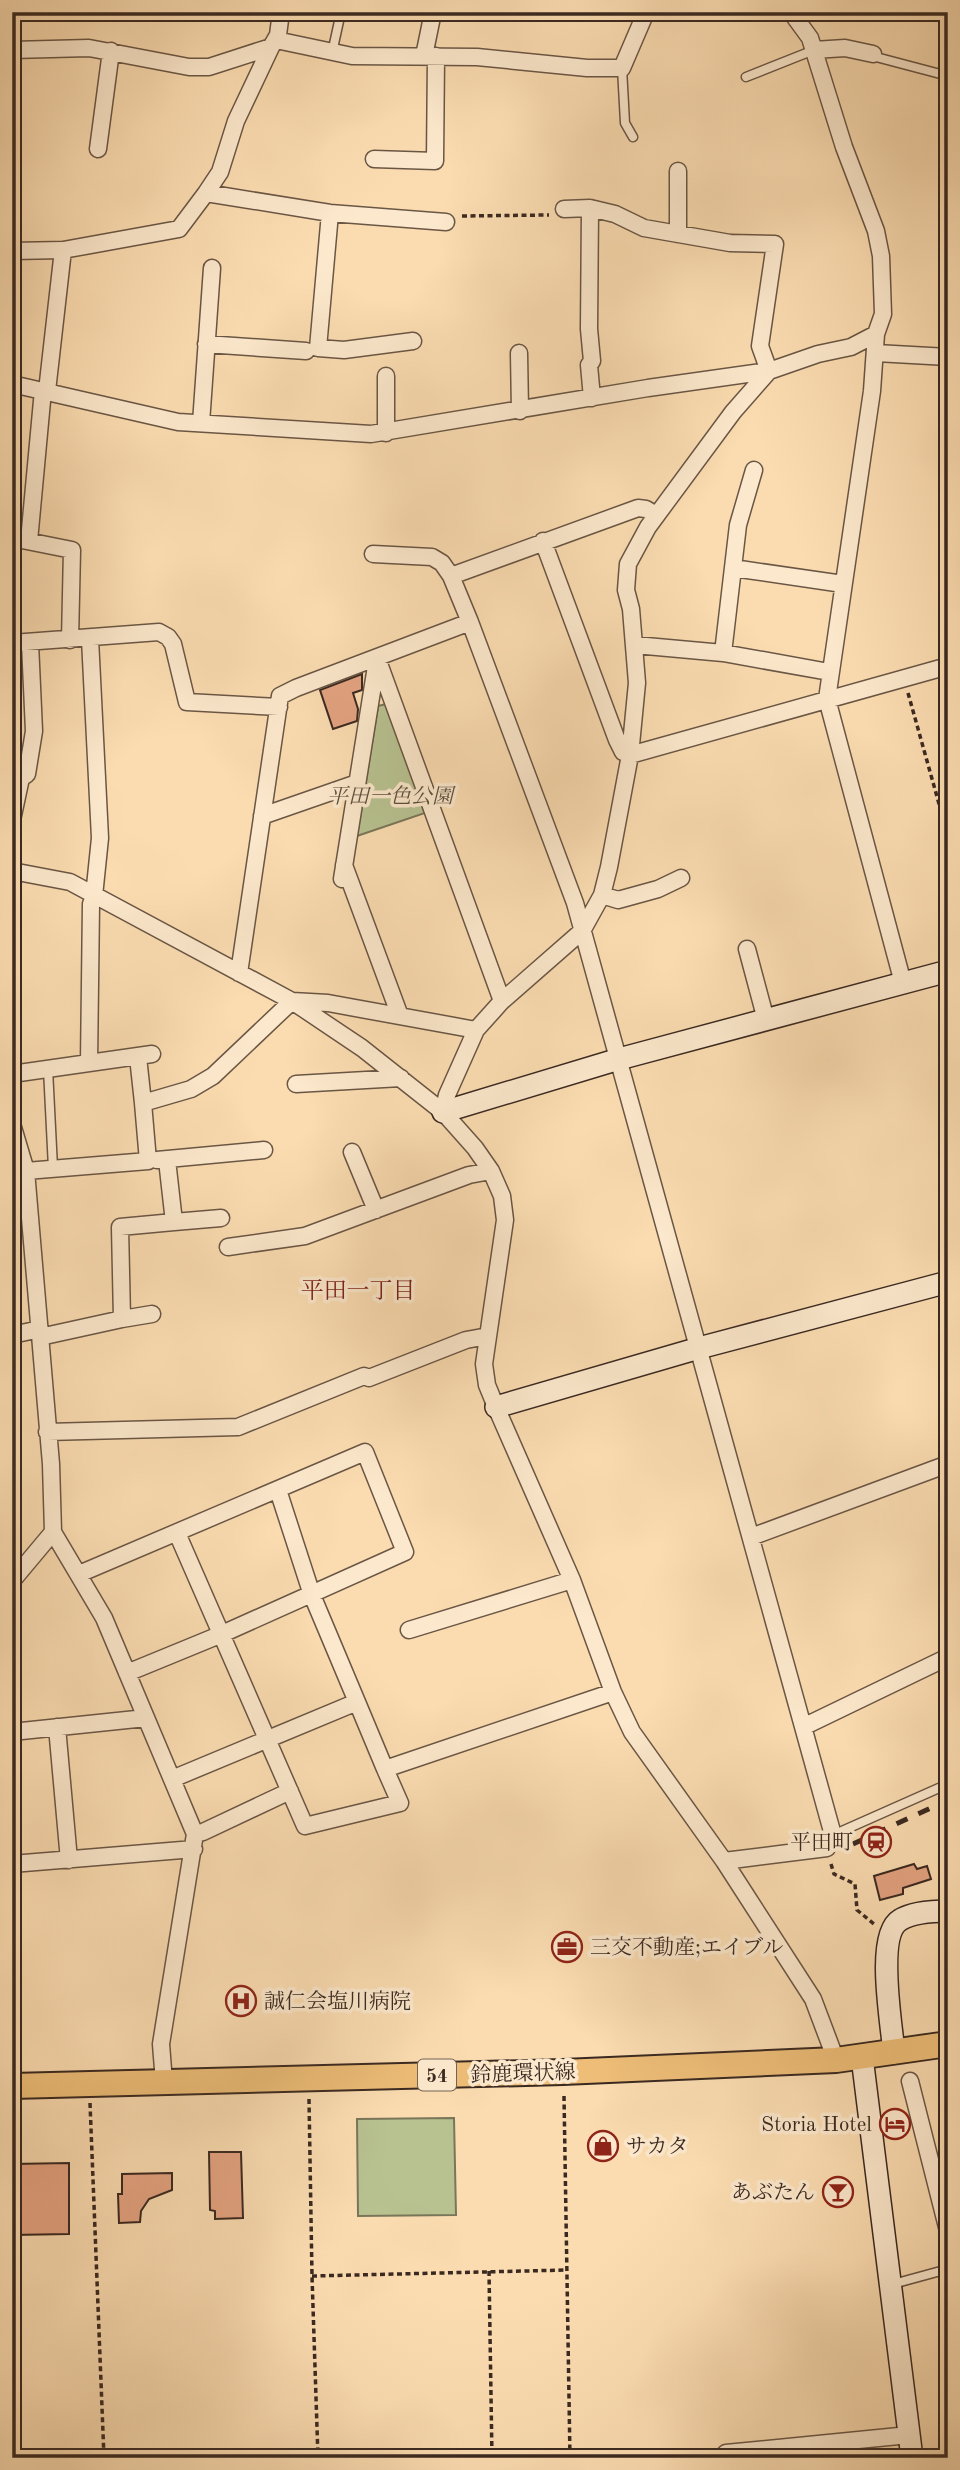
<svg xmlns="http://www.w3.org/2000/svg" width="960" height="2470" font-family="'Old Standard TT','Noto Serif JP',serif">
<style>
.green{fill:#b8c291;stroke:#797659;stroke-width:2}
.building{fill:#e4a381;stroke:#3a2921;stroke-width:2}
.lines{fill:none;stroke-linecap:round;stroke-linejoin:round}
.lane-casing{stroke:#6a5645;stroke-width:11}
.street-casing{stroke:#6a5645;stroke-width:19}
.secondary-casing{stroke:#3a2921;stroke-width:24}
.primary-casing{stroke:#3a2921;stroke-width:28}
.path{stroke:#3a2921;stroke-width:3.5;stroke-dasharray:5 3.5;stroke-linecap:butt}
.lane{stroke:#fce8cc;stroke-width:8}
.street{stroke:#fce8cc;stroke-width:16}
.secondary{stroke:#fce8cc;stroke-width:21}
.primary{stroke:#eebe78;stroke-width:24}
.rail{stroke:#3a2921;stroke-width:5;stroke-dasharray:12 12;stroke-linecap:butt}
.labels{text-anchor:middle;stroke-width:7;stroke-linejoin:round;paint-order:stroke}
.shield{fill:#fce8cc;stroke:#746254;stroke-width:2}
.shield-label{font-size:19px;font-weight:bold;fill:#3a2921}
.park-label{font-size:21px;font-style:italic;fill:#5a4f3d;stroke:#fce8cc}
.poi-label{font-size:21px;fill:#3a2921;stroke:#fce8cc;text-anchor:end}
.street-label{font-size:21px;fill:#3a2921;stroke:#fce8cc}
.neighbourhood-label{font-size:23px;fill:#7a1f14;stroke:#fce8cc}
</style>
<rect width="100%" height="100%" fill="#fbdcb1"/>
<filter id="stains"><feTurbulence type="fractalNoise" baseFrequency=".00286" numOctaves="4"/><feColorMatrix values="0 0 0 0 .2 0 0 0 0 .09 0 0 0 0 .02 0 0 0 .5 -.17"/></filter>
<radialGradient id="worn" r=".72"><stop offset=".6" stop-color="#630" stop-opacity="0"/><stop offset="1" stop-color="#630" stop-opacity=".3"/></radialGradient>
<path class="green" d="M386,704L425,813L357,836L378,706Z
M454,2118L456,2215L358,2216L357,2119Z"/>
<path class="building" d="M362,674V690L353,693L358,709L357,721L333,729L320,690Z
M914,1864L917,1869L927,1866L931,1879L903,1888V1894L880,1900L874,1876Z
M209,2152H241L243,2218L215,2219V2211L210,2210Z
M69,2163V2234L12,2235V2164Z
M172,2173V2190L149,2199L141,2211L140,2222L119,2223L118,2194H122V2174Z"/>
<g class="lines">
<g class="lane-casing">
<path id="lane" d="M332,53L341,12
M873,54L876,57L948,76
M622,68L625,123L633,137
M746,77L814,50
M48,1069L53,1168
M833,1835L948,1784
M893,2284L948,2269"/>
</g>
<g class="street-casing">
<path id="street" d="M791,12L810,38L844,147L876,231L881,256L883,314L876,334L872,391L827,699L903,983
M276,40L352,56L477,57L587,68H622L646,12
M12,50L89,48L189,67H209L271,47L278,35L281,12
M814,50L845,48L873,54
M424,56L433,12
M98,149L111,51
M374,159L435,161L436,56
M678,171V234
M206,193L220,172L236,121L271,47
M590,208L589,329L592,361L589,365L592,398
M564,209L590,208L615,214L644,228L730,243L775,244L760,346L769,371
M330,213L318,348L344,350L413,341
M12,251L63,250L179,229L206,193L330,213L446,222
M206,344L306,351
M519,353L520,411
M876,353L948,357
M12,384L178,422L371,434L648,388L769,371L818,354L851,347L876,334
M47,391L63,250
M201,423L212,268
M386,433V376
M12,538L72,550L70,640
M29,541L43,390
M543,541L617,740L623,752L630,755
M373,554L432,557L442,563L451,576
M733,568L843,584
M470,622L575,903L833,1835L827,1841V1848L724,1861
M12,643L159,632L168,637L173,644L187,702L279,707
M635,645L723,653L829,672
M723,653L738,525L754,470
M377,658L502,1001
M630,755L948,666
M262,816L357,783
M12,820L21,778L27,774L34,731L30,643
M344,865L400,1016
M12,871L70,882L292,1001L362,1048L443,1112L475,1148L491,1171L502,1196L505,1220L484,1364L487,1385L496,1407L572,1580L613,1692L632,1732L724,1861L813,1999L836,2060
M342,879L377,660
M602,895L618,900L658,889L681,878
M747,949L766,1020
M239,973L280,696L296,688L470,622L451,576L638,508L646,509L656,515
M138,1057L143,1103
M89,1063L91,904L94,896L100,838L90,639
M12,1074L152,1054
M296,1084L401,1078
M443,1112L447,1095L476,1030L502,1001L582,931L602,895L609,867L630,755L637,683L631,609L626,590L628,564L648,527L733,412L769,371
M12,1124L26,1171L51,1464L53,1532L104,1618L195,1834L161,2044L164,2082
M352,1152L376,1210
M157,1160L264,1150
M26,1171L148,1161L143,1103L191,1089L213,1076L292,1001L328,1003L476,1030
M174,1222L221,1218
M228,1247L305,1236L469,1175L491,1171
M122,1319L152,1314
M12,1335L40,1329
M40,1337L122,1319L120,1227L174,1222L167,1160
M47,1432L238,1427L364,1376L369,1378L466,1340L488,1336
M278,1490L312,1595L357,1702
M177,1533L305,1826L400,1803L385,1769
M751,1537L948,1464
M79,1574L365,1452L405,1552L222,1634L127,1673
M12,1581L53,1532
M409,1630L572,1580
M805,1726L948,1657
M57,1727L69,1860
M12,1732L146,1718
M172,1779L357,1702L385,1769L613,1692
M195,1834L203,1832L290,1791
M12,1864L194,1849
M910,2081L948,2231
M721,2458L726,2453L909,2435"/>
</g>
<g class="secondary-casing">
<path id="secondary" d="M443,1112L619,1059L948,971
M496,1407L699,1348L948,1282
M894,2053C892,2026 875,1935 900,1920C913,1912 933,1911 948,1911
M862,2057L912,2458"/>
</g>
<g class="primary-casing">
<path id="primary" d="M12,2086L563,2072L836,2060L948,2044"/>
</g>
<path class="path" d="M462,216L549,215
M908,693L948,836
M831,1864L834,1874L855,1884L857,1910L874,1924
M564,2096L570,2458
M309,2099L312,2276L318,2458
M90,2103L104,2458
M489,2271L492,2458
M312,2276L567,2270"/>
<use href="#lane" class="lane"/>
<use href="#street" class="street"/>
<use href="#secondary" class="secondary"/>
<use href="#primary" class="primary"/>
<path class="rail" d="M853,1844L948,1800"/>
</g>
<defs>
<g id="station-ring" transform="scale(1.575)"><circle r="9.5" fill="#fce8cc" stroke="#8f2418" stroke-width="1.5"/><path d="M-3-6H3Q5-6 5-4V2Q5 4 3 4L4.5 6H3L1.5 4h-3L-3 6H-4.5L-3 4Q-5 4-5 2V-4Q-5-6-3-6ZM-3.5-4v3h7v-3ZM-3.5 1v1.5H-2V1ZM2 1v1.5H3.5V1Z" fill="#8f2418"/></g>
<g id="office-ring" transform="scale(1.575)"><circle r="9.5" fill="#fce8cc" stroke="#8f2418" stroke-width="1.5"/><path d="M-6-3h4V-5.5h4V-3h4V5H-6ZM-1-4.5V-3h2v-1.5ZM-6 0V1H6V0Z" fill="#8f2418"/></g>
<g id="hospital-ring" transform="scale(1.575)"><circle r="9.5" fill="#fce8cc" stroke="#8f2418" stroke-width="1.5"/><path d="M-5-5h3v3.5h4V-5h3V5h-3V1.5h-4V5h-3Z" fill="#8f2418"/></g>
<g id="hotel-ring" transform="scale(1.575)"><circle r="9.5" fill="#fce8cc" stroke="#8f2418" stroke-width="1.5"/><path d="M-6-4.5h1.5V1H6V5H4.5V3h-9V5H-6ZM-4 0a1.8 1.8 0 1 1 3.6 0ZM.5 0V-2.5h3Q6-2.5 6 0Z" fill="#8f2418"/></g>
<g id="shop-ring" transform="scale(1.575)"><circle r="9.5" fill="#fce8cc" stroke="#8f2418" stroke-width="1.5"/><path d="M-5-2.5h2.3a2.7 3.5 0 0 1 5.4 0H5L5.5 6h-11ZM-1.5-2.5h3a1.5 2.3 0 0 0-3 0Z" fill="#8f2418"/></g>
<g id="bar-ring" transform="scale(1.575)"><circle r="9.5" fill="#fce8cc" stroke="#8f2418" stroke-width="1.5"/><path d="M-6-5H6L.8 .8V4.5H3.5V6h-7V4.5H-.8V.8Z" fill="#8f2418"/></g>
</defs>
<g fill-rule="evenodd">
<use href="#station-ring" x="876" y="1842"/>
<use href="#office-ring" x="567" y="1947"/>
<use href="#hospital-ring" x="241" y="2001"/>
<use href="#hotel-ring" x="895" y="2124"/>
<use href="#shop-ring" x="603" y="2146"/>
<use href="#bar-ring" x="838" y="2192"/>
</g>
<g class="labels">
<rect class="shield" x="418" y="2059.5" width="38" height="31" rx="5"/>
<g class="shield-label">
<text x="437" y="2082">54</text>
</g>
<g class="park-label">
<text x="390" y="803">平田一色公園</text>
</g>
<g class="poi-label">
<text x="853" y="1849">平田町</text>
<text x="590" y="1954" text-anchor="start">三交不動産;エイブル</text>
<text x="264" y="2008" text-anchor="start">誠仁会塩川病院</text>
<text x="872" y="2131">Storia Hotel</text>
<text x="626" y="2153" text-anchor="start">サカタ</text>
<text x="815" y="2199">あぶたん</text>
</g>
<g class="street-label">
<text transform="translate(523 2073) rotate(-2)" y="7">鈴鹿環状線</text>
</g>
<g class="neighbourhood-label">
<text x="358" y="1298">平田一丁目</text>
</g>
</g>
<rect width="960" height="2470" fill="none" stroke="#fbdcb1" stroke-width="42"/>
<rect x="14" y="14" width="932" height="2442" fill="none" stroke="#3a2921" stroke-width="3.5"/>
<rect x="21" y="21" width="918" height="2428" fill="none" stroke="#3a2921" stroke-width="2"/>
<rect width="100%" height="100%" filter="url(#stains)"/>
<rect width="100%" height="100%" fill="url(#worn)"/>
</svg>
